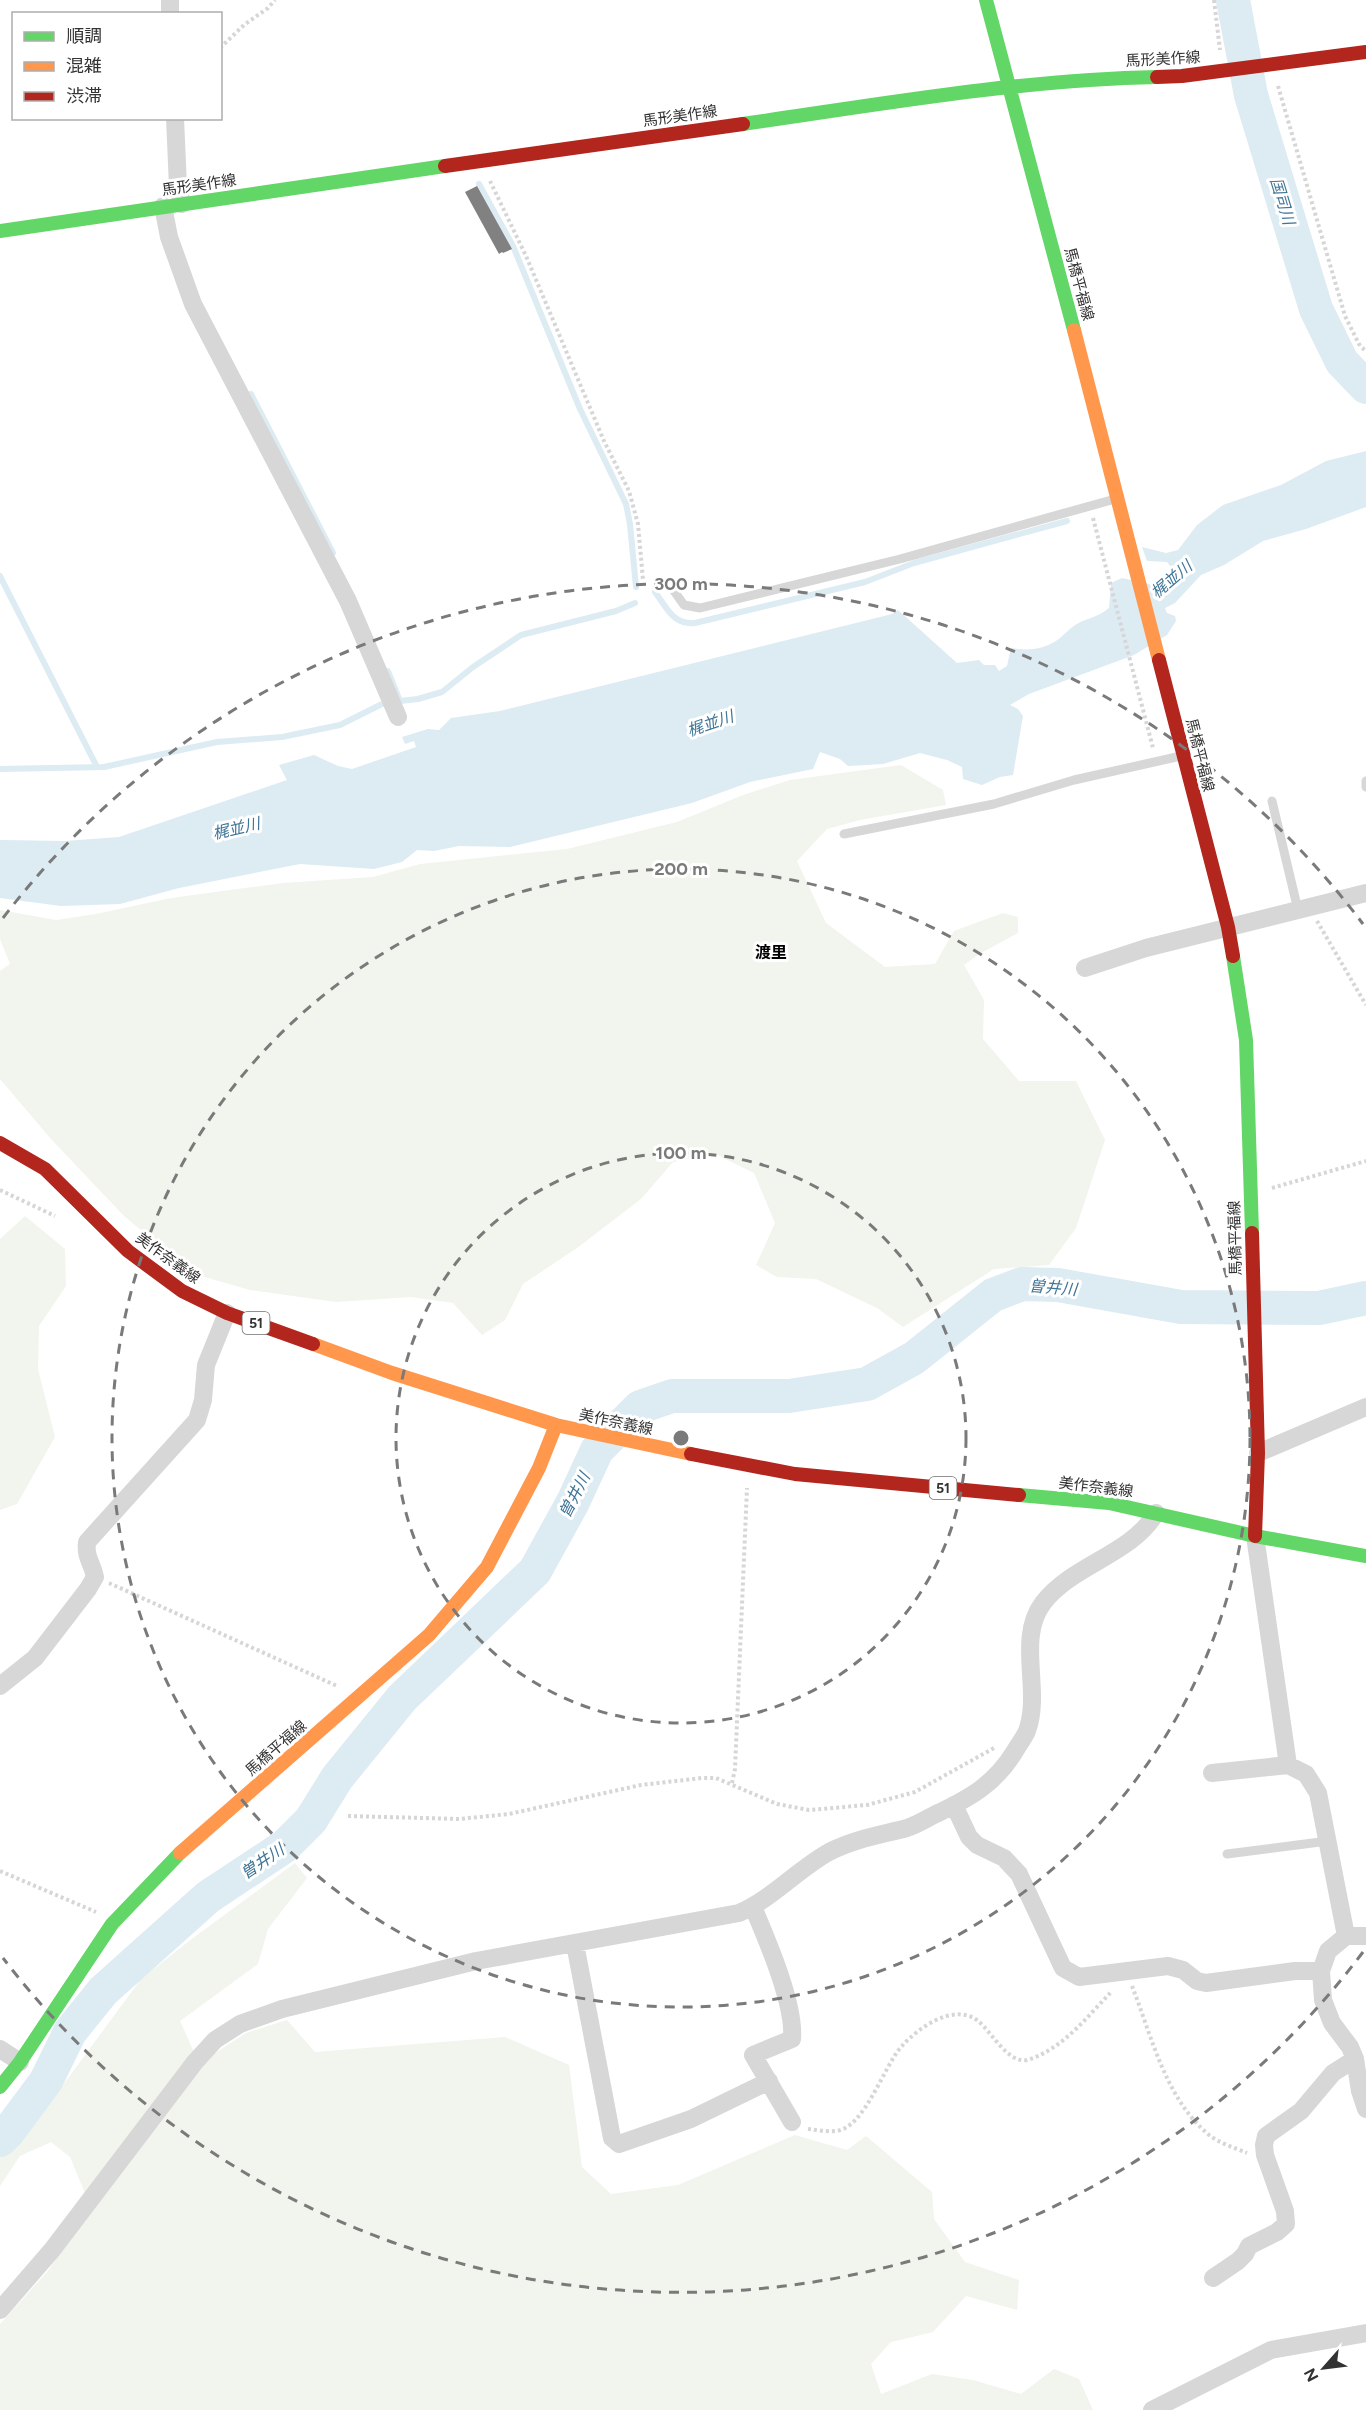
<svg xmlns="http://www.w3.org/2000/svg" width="1366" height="2410" font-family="Figtree,'Noto Sans JP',sans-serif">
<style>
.green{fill:#f1f5ed}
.water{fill:#ddebf3}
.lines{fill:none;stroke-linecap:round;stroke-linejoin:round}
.stream{stroke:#ddebf3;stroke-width:6}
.river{stroke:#ddebf3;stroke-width:34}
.building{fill:#818181}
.path{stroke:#d6d6d6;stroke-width:4;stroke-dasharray:3 3;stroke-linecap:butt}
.lane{stroke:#d7d7d7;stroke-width:9}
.street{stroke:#d7d7d7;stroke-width:18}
.fast{stroke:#63d668;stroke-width:14}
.slow{stroke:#ff974d;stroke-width:14}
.jam{stroke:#b3261e;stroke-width:14}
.ring{fill:none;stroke:#7a7a7a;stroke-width:3;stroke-dasharray:10 8}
.labels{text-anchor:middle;stroke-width:6;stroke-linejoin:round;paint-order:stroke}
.shield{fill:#fff;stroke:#707070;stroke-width:1.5}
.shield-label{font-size:14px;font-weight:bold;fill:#333}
.street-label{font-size:15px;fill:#333;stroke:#fff}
.water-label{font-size:16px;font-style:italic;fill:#3f7597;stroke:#fff}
.neighbourhood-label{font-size:16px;font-weight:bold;fill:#000;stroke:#fff}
.centre{fill:#7a7a7a;stroke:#fff;stroke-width:3}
.ring-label{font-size:18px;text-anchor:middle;font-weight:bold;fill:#7a7a7a;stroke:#fff;stroke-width:6;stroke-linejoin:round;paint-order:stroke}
</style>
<rect width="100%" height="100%" fill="#fff"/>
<path class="green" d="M901,765L943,790L946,805L860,820L827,829L797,861L826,923L885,967L935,964L954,931L1003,913L1018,917V933L981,953L964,965L984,1000L983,1039L1019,1081H1076L1105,1140L1076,1228L1049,1265L994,1269L903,1327L877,1308L816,1279L777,1277L756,1265L775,1223L754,1173L715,1154L673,1162L641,1199L577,1248L523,1284L505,1320L482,1335L453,1303L411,1297L336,1302L250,1290L194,1274L124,1216L51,1139L0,1079V971L10,964L0,939V910L56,920L96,914L171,898L283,883L373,877L420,864L567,849L677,822L743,795L790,780Z
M25,1216L65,1249L66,1286L39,1326L38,1369L55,1437L17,1504L0,1510V1239Z
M295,1863L307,1878L268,1929L258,1964L180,2021L194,2052L209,2057L246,2033L287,2020L315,2052L505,2037L569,2065L582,2167L611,2194L678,2185L795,2135L847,2150L866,2136L932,2192L934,2219L965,2262L1019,2280L1017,2310L966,2296L933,2332L891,2342L871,2364L881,2394L932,2374L973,2380L1021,2394L1054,2369L1079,2379L1093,2410H0V2324L47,2272L88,2214L85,2193L70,2157L51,2142L20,2156L0,2186V2154L60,2089L141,1979L189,1941Z"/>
<path class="water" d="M1366,451V507L1306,529L1263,541L1224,565L1201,575L1175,603L1165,608L1167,613L1175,616L1176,621L1167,635L1134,655L1029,694L1010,705L1018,709L1023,716L1013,775L1000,777L982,785L963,779L962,767L947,760L920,753L883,764L848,766L840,759L820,752L813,769L750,782L692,803L510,847L459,846L434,851L417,850L402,862L374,869L300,864L179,888L120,904L61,906L0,898V840L65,841L119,837L287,780L279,765L314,755L338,766L352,769L416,747L414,741L405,744L402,737L428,729L439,730L451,718L500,711L892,614L898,610L957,663L979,660L984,665H995L999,671L1007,666L1011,648C1029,651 1045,650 1060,638C1065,634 1069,629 1075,625C1086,618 1097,618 1109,608L1111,583L1122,578L1153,585L1166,577L1171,567L1167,562L1147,561L1142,547L1166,553L1178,550L1197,525L1223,505L1281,485L1326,461Z"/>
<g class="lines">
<path class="stream" d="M479,184L513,246L580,409L626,504L630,524L636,587
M251,394L333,553
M0,576L97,767
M655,592C667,608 673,625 695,623L865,582L914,563L1067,521
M388,671L400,701
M400,701L418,699L442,692L473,667L521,635L616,611L635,603
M0,769L104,767L217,742L282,737L340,725L384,703"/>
<path class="river" d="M1233,0L1251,95L1316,309L1342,362L1366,387
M0,2140L9,2131L46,2081L70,2032L103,1991L208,1897L285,1846L311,1820L337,1778L402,1698L535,1571L573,1502L597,1450L640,1407L672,1396H789L867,1384L914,1358L993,1295L1022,1284L1058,1285L1181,1307L1319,1308L1366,1298"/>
</g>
<path class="building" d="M477,186L512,249L503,253L502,252L499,254L465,192Z"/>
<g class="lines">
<path class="path" d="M1214,0L1220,50
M220,48L244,25L268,8L275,0
M1278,86L1345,316L1360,346L1366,351
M490,181L526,256L604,441L629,491L638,524L643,580
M1093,518L1153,748
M1317,921L1366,1005
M1272,1188L1366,1161
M0,1190L55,1216
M109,1583L337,1686
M732,1783L735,1769L747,1488
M348,1816L459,1819L509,1814L641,1785L702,1778H716L777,1804L809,1810L867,1805L915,1792L994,1748
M0,1871L96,1912
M1132,1986C1152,2037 1165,2098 1209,2135C1219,2143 1235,2148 1247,2153
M808,2129C817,2130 827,2132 836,2131C865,2128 884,2065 902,2046C918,2028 954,2002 978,2021C991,2031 1008,2064 1027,2060C1062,2050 1088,2016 1112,1991"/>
<path class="lane" d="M674,591L684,605L700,608L900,559L1115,499
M1366,781V787
M1272,801L1298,910
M844,834L994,804L1074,780L1181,756
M1227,1854L1328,1841"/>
<path class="street" d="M170,0V14
M175,118L178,187L182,204
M163,206L169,237L193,304L348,601L398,717
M1085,968L1146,948L1366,893
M1258,1453L1366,1407
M0,1686L35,1658L88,1589L95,1577C92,1562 85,1558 87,1542L197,1420L203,1400L206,1365L227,1313
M1288,1765L1306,1774L1318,1793L1346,1936
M1212,1773L1288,1765L1255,1536
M954,1805L969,1837L977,1845L1004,1858L1019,1874L1063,1968L1079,1977L1168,1966L1183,1970L1197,1981L1206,1983L1295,1971H1321
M753,1907C767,1940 795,2004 792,2039L753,2055L792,2122
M1366,1936H1346L1328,1951L1321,1971L1323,2000L1332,2023L1350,2047L1355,2059L1360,2091L1366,2109
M575,1944L612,2138L619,2144L691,2119L769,2081
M0,2049L20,2062
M1213,2278L1238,2261L1245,2254L1249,2246L1277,2232L1286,2224L1285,2211L1265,2155L1264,2145L1266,2136L1301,2111L1333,2073L1355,2059
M0,2310L52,2250L195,2062L215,2040L240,2024L282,2009L476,1961L739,1913C773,1898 797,1870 829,1852C854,1839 880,1835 907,1828C917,1825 926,1819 936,1814C970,1798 995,1784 1015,1751C1019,1744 1024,1738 1027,1731C1042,1690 1016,1639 1043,1603C1073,1564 1131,1555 1156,1513
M1152,2410L1271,2350L1366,2333"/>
<path class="fast" d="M986,0L1074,330
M743,124C881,104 1018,80 1157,77
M0,231L445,166
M1233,956L1246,1040L1252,1233
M1019,1495L1109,1503L1255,1536L1366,1556
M0,2087L20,2062L112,1924L180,1853"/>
<path class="slow" d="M1074,330L1159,660
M313,1344L392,1373L556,1425L691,1454
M180,1853L429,1635L487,1567L539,1468L556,1425"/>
<path class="jam" d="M1157,77L1182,76L1366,52
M445,166L743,124
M1159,660L1228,927L1233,956
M0,1143L45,1169L128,1251L182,1291L227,1313L313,1344
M1252,1233L1258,1453L1255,1536
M691,1454L795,1474L1019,1495"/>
</g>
<g class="ring">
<circle cx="681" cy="1438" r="285"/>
<circle cx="681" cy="1438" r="569"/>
<path d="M1363 1952A854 854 0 0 1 3 1958M3 918A854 854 0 0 1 1363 924"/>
</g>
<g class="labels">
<g class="shield">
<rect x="242.5" y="1312" width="27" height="22" rx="4.5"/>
<rect x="929.5" y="1477" width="27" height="22" rx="4.5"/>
</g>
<g class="shield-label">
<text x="256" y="1328">51</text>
<text x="943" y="1493">51</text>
</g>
<g class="street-label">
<text transform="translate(1163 59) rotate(-3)" y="5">馬形美作線</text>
<text transform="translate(680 116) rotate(-8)" y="5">馬形美作線</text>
<text transform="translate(199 185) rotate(-8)" y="5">馬形美作線</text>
<text transform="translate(1079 284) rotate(75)" y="5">馬橋平福線</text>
<text transform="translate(1200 755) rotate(76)" y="5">馬橋平福線</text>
<text transform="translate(1235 1238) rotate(-91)" y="5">馬橋平福線</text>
<text transform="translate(168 1258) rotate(36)" y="5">美作奈義線</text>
<text transform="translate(616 1422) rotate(12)" y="5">美作奈義線</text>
<text transform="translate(1096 1487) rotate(7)" y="5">美作奈義線</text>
<text transform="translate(276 1748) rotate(-41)" y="5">馬橋平福線</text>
</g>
<g class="water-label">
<text transform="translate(1283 201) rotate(73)" y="6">国司川</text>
<text transform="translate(1171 579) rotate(-40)" y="6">梶並川</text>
<text transform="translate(710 723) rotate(-19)" y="6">梶並川</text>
<text transform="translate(236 828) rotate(-13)" y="6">梶並川</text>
<text transform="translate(1053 1287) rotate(5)" y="6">曽井川</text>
<text transform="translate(574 1495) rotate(-63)" y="6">曽井川</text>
<text transform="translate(262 1861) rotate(-34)" y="6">曽井川</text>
</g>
<g class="neighbourhood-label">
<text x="771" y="958">渡里</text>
</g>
</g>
<circle cx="681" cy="1438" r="9" class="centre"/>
<g class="ring-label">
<text x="681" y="590">300 m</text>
<text x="681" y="875">200 m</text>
<text x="681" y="1159">100 m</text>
</g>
<rect x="12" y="12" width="210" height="108" fill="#ffffff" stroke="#adadad" stroke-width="1.5"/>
<rect x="24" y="32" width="30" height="9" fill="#63d668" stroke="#adadad" stroke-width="1.5"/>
<text x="66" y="42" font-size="18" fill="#333333">順調</text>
<rect x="24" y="62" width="30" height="9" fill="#ff974d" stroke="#adadad" stroke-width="1.5"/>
<text x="66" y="72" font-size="18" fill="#333333">混雑</text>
<rect x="24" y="92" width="30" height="9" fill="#b3261e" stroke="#adadad" stroke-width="1.5"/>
<text x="66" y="102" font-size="18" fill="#333333">渋滞</text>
<g transform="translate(1324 2368) rotate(242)" stroke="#ffffff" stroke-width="4.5" paint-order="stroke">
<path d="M0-4.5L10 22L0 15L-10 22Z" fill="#333333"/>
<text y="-9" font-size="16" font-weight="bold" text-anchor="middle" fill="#333333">N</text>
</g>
</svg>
